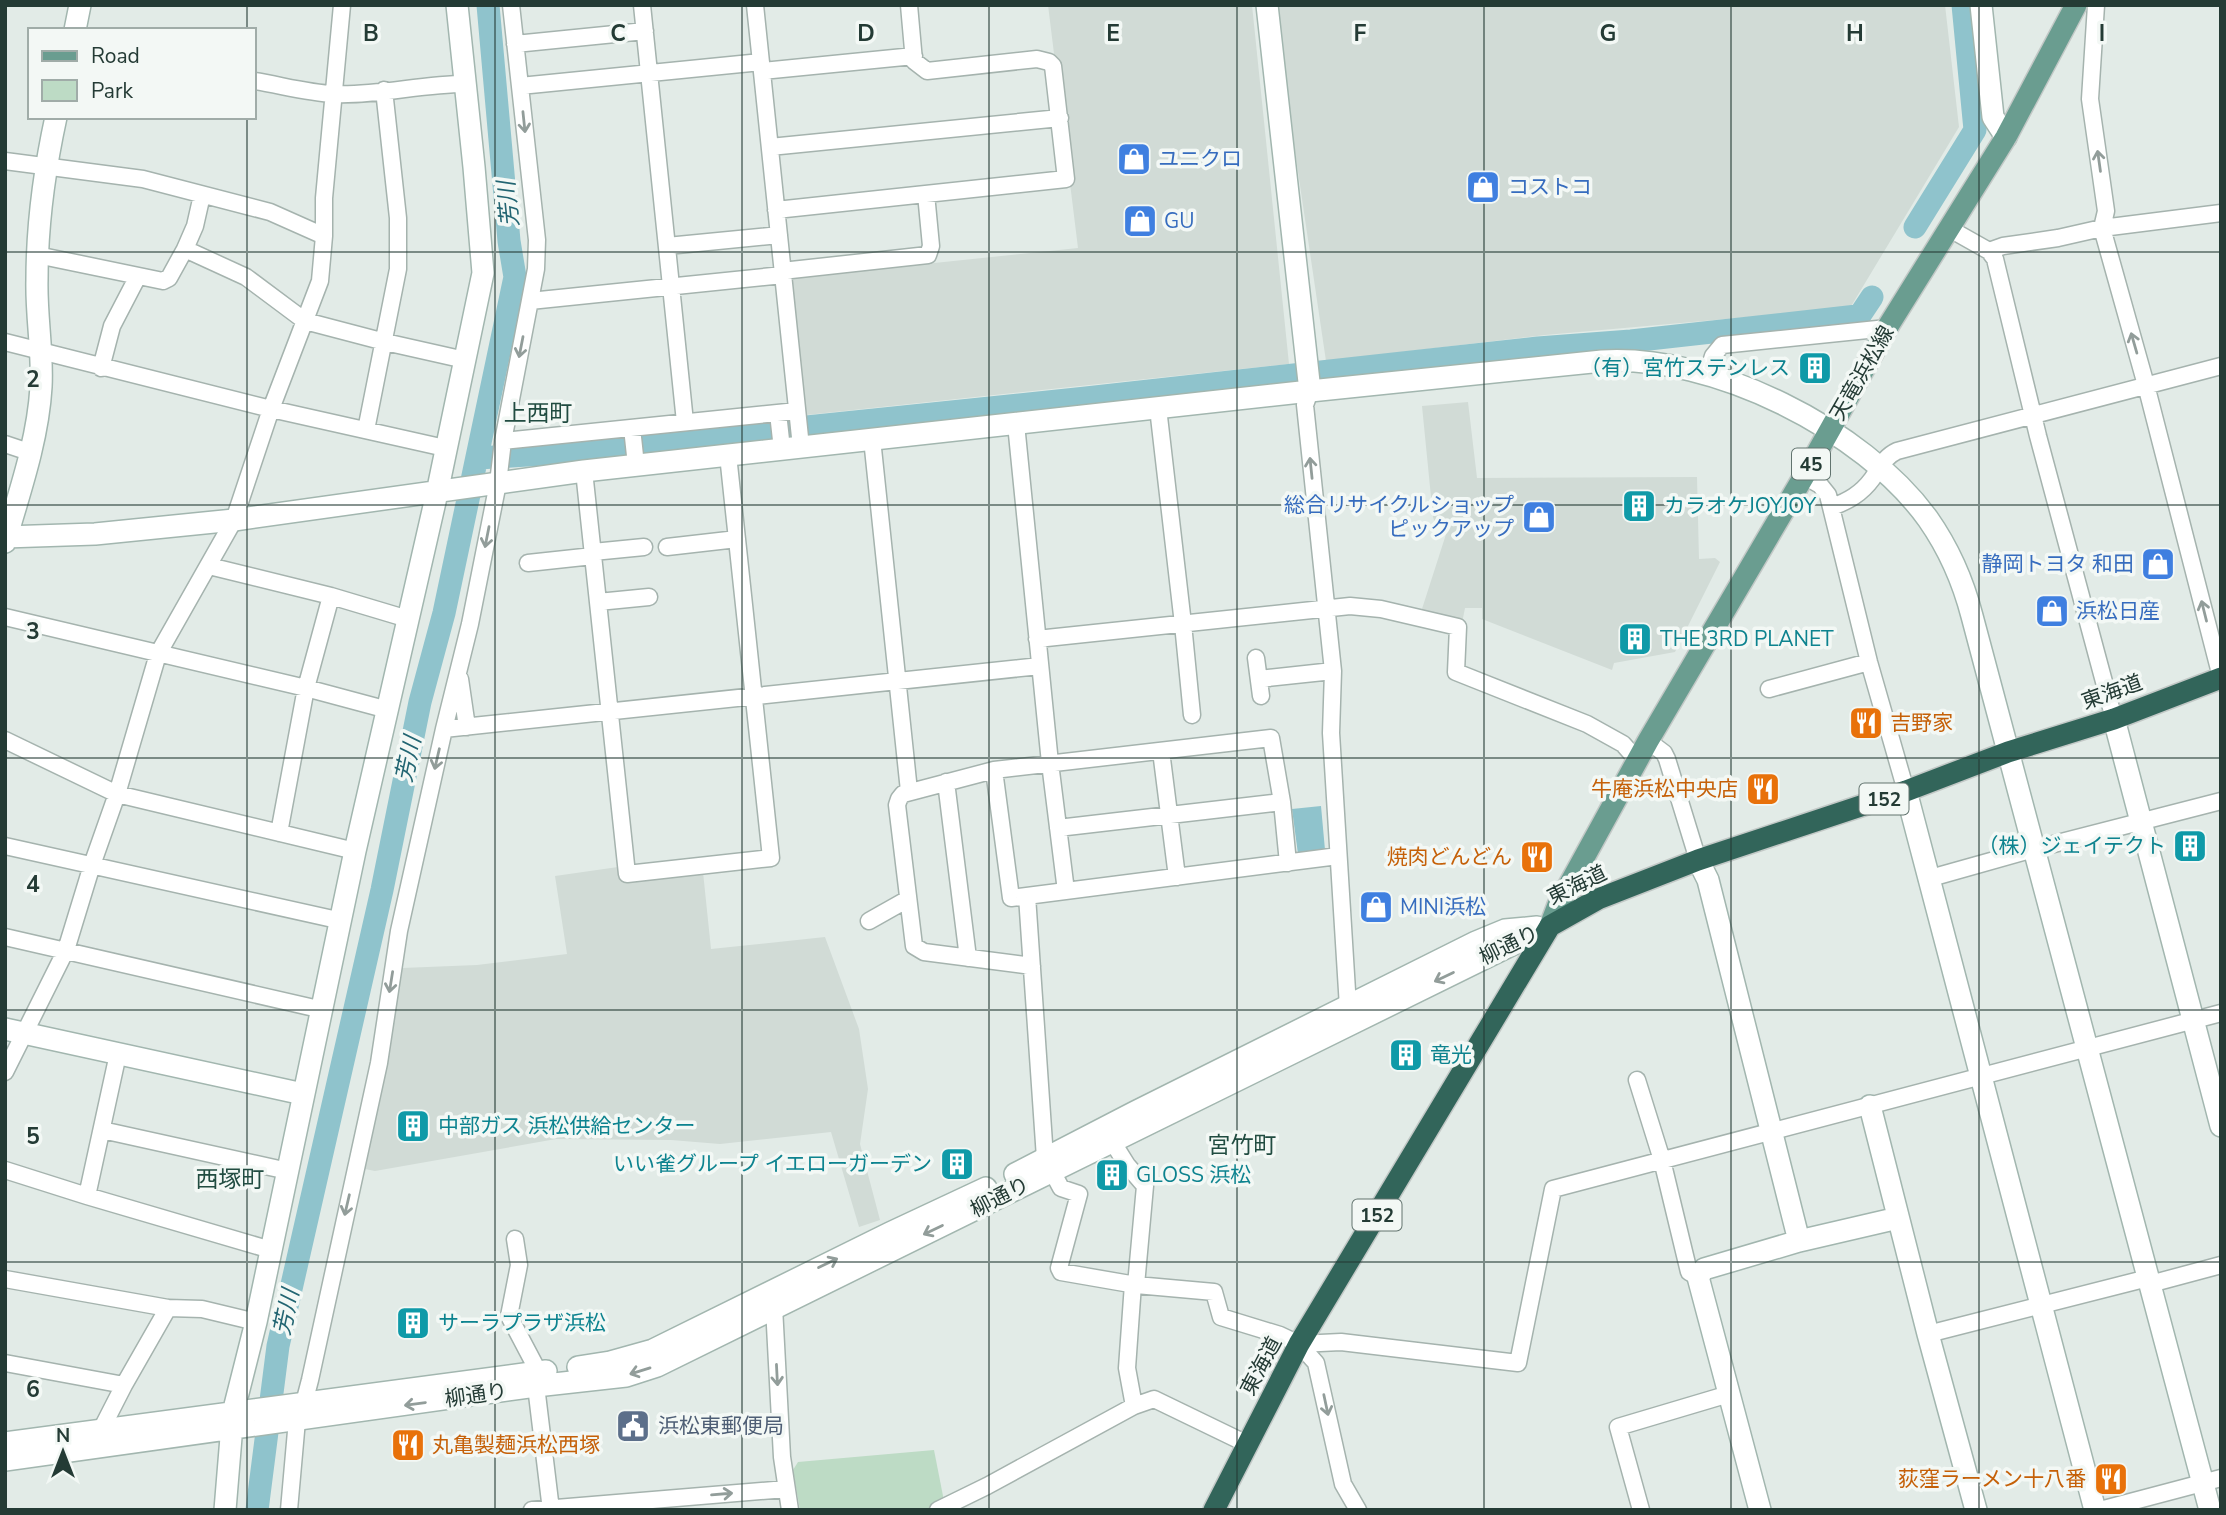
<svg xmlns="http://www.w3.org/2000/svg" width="2226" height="1515" font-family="'Nunito Sans','Noto Sans JP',sans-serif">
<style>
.built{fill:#d1dbd6}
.green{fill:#bddbc5}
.water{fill:#8fc3cc}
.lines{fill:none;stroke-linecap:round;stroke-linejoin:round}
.river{stroke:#8fc3cc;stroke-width:23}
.street-casing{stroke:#a5b3ae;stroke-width:19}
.secondary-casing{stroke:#a2b6af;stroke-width:24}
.primary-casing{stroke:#c2c8c6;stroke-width:24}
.highway-casing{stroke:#c2c8c6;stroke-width:24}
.street{stroke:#fff;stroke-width:16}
.secondary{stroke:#fff;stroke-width:21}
.primary{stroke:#6a9d90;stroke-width:21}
.highway{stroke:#32655a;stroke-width:21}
.oneway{stroke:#929d9a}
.grid{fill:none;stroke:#243b35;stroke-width:2;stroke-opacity:0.55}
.labels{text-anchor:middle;stroke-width:7;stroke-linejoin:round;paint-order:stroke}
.shield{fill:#f3f8f5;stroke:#62746f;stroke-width:2}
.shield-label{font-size:19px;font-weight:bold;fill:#243b35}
.shop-label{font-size:21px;fill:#366cbe;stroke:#f3f8f5;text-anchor:start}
.culture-label{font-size:21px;fill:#0d838f;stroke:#f3f8f5;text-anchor:start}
.street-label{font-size:21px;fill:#243b35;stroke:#f3f8f5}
.food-label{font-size:21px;fill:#c56008;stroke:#f3f8f5;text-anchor:end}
.service-label{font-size:21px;fill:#4e5e75;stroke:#f3f8f5;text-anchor:start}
.water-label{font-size:23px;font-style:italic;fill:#226572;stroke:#f3f8f5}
.neighbourhood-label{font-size:23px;fill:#214c41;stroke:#f3f8f5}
.grid-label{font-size:23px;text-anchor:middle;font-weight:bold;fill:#243b35;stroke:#f3f8f5;stroke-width:7;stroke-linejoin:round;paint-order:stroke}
</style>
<rect width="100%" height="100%" fill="#e2ebe7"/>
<path class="built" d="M1048,5H1252L1289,364L806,415L791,278L1078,248Z
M1278,5H1945L1959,127L1850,308L1545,335L1326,361L1289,111Z
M1468,402L1477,478L1697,477L1699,559L1715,558L1720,562L1675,652L1614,663L1612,670L1482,619V608H1465L1462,623L1421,612L1448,528L1435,523L1433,517L1422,406Z
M618,867L621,880L703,872L711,949L825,937L859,1029L868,1089L860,1144L880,1220L859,1227L831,1132L720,1144L671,1140L556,1139L375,1171L360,1168L402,968L477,965L567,954L555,876Z"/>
<path class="green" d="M934,1450L944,1501L925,1510H800L793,1470L798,1462Z"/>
<path class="water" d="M1321,806L1325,850L1298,854L1292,809Z"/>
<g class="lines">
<path class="river" d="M1915,227L1975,130L1963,5
M479,458L544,454L1086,398L1538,348L1631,341L1857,316L1860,315L1872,297
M257,1510L278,1346L382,890L420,702L444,613L515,277L509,241L488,5"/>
<g class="street-casing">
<path id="street" d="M642,5L685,422
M755,5L801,447
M2096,5L2090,99L2106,211L2102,228L2146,385L2221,677
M515,44L645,31
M762,71L914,56
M254,81C280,85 308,93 334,94C378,96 421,84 465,84
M520,86L761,62
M770,147L1060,118
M5,161L143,179L270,212L324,236
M202,195L195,226L185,249L246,277L305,321L385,342L465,360
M776,210L1066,179L1053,66L1049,62L1037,59L927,71L914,61L909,5
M1950,229L1989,251L2003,246L2058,238L2102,228L2221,213
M667,246L779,235
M1989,251L1995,259L2038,436L2114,719
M37,255L163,281L169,278L185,249
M782,271L928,255L931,246L926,194
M530,301L783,275
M5,342L271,409L445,448
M101,368L112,326L138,276
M1707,375L1713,356L1722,345L1887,328
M1310,391L1305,405L1333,671L1331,733L1348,1007
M1158,408L1183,624L1192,715
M778,413L782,449
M1016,424L1050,763L1066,891
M632,428L636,465
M366,430L398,269V218L384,90
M872,439L909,791
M503,441L797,411
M5,444L29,452
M584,471L627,874L771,858L728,455
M1804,476L1820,485L1828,495L1869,662L1906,791
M1832,507C1848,501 1861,494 1872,479C1880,468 1884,457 1897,451L2221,366
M667,547L737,539
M593,552L644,547
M528,563L593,556
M209,566L331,596
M598,602L649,597
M5,617L306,688L388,710
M1037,639L1350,606L1381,609L1458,627L1456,672L1587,724L1623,744L1638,761
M1256,658L1261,696
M460,679L467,727
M1259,679L1333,671
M1769,689L1869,662
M444,729L1040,666
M5,740L117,794L355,851
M1648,741L1664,753L1667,759L1698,860
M1161,751L1177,877
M994,770L1011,898L1338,856
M946,782L968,958
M1058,828L1282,802
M279,833L306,688L331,596L408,619
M5,846L342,921
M1927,879L2034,849L2221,801
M1027,896L1045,1158L1061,1188L1079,1194L1059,1268L1061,1272L1136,1285L1214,1292L1221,1317L1280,1335L1299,1344L1316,1363L1343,1484L1358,1510
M869,921L908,899
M5,937L323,1010
M1032,966L924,952L914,946L897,805L899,799L903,794L994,770L1271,738L1282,802L1288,863
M5,1072L66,950L92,865L117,794L158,654L234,520L271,409L320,281L324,236V198L342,5
M1637,1080L1662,1160L1689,1272L1698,1277
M102,1130L288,1171
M1112,1141L1127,1165L1145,1186L1136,1285
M5,1170L87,1196L271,1250
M87,1196L118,1054
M515,1239L519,1265L509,1316L538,1371L536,1386L551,1510
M5,1279L168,1308L202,1309L256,1322
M1133,1284L1127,1368L1134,1406
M2150,1284L2221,1265
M774,1307L782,1457L790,1510
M1928,1334L2148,1278
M1299,1344L1341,1342L1518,1363L1553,1189L2221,1013
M5,1363L124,1385L101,1430
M124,1385L168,1308
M289,1510L297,1420L304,1403L310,1380L379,1063L399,931L444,729L470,624L498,483L503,441L536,269L537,240L511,5
M532,1510L786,1489
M938,1510L987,1486L1134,1406L1154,1399L1247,1444
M1641,1510L1618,1427L1729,1394
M2100,1510L2221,1478"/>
</g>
<g class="secondary-casing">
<path id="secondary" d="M1267,5L1310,391
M1981,5L1993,117L2006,137
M75,30L80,5
M5,537L95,534L234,520L584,471L1310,391L1602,361C1713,354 1863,429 1928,519C1949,549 1963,581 1972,616L2210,1510
M5,542C20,491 38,439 41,387C43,351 36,316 37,280C37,225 44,172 56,117
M2114,719L2221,1126
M1906,791L2095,1510
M1698,860L1708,880L1799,1241
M5,1029L303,1094
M1870,1106L1928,1334L1976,1510
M1015,1174L1135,1112L1476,942L1505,930L1537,927
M578,1367L610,1362L653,1350L890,1233L986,1188
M5,1443L546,1371
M5,1460L536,1386L626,1376L657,1366L1550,926
M225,1510L233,1413L256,1322L355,851L437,493L483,273L474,167L457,5
M1760,1510L1698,1277L1704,1269L1799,1241L1898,1218"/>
</g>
<g class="primary-casing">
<path id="primary" d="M1550,926L1558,905L1648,741L1804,476L1887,328L2006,137L2076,5"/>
</g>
<g class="highway-casing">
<path id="highway" d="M1214,1510L1299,1344L1550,926L1598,899L1698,860L1906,791L2008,752L2114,719L2221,678"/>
</g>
<use href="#street" class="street"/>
<use href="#secondary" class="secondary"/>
<use href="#primary" class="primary"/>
<use href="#highway" class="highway"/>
</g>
<defs><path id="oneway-shaft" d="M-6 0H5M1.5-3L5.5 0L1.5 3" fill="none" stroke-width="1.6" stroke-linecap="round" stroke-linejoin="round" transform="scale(1.75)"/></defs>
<g class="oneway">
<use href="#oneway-shaft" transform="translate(524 122) rotate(84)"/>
<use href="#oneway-shaft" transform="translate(2099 161) rotate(-98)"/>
<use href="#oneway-shaft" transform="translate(2134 343) rotate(-106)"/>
<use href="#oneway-shaft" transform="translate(521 347) rotate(101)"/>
<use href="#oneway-shaft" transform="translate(1311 468) rotate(-96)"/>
<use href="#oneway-shaft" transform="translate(487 537) rotate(101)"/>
<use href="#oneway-shaft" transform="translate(2204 611) rotate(-104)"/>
<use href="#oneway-shaft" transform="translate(437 759) rotate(103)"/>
<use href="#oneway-shaft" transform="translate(1444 977) rotate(154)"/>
<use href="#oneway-shaft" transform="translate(391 982) rotate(99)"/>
<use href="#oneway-shaft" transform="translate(347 1205) rotate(103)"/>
<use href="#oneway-shaft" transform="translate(933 1230) rotate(154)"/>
<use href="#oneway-shaft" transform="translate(828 1263) rotate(-26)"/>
<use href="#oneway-shaft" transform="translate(640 1371) rotate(163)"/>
<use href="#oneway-shaft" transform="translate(777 1375) rotate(87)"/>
<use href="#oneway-shaft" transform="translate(415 1404) rotate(172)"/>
<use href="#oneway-shaft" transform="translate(1326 1405) rotate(78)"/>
<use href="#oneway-shaft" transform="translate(722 1494) rotate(-5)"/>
</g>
<path class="grid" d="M247,5V30M495,5V1510M742,5V1510M989,5V1510M1237,5V1510M1484,5V1510M1731,5V1510M1979,5V1510M247,117V1510M5,252H2221M5,505H2221M5,758H2221M5,1010H2221M5,1262H2221"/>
<defs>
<g id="shop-square" transform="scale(1.75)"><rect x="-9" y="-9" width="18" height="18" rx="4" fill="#3f7fe0" stroke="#f3f8f5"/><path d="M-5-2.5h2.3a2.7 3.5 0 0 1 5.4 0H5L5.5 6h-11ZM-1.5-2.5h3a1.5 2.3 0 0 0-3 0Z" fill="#fff"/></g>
<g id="building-square" transform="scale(1.75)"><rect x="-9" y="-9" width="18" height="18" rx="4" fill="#0f9aa8" stroke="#f3f8f5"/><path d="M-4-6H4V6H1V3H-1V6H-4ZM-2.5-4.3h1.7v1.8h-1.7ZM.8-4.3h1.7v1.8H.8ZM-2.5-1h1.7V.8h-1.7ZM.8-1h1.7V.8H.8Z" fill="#fff"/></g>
<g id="restaurant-square" transform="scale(1.75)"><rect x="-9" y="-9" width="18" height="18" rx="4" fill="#e8710a" stroke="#f3f8f5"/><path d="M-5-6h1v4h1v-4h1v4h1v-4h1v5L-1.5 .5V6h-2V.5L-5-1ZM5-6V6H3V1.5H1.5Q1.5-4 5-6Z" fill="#fff"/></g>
<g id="civic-square" transform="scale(1.75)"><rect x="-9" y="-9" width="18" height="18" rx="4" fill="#5c6f8a" stroke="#f3f8f5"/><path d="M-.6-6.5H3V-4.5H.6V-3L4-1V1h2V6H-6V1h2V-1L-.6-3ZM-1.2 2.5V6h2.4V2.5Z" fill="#fff"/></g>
</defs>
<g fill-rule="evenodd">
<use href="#shop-square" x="1134" y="159"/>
<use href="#shop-square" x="1483" y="187"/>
<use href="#shop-square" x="1140" y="221"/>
<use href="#building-square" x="1815" y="368"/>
<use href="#building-square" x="1639" y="506"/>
<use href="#shop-square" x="1539" y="517"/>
<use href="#shop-square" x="2158" y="564"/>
<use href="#shop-square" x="2052" y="611"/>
<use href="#building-square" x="1635" y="639"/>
<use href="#restaurant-square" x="1866" y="723"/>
<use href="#restaurant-square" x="1763" y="789"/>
<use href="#building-square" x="2190" y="846"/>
<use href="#restaurant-square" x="1537" y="857"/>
<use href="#shop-square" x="1376" y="907"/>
<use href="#building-square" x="1406" y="1055"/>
<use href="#building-square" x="413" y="1126"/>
<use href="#building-square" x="957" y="1164"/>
<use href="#building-square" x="1112" y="1175"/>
<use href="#building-square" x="413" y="1323"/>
<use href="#civic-square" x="633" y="1426"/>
<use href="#restaurant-square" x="408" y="1445"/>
<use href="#restaurant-square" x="2111" y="1479"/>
</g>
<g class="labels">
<g class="shield">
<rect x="1792" y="448.5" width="38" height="31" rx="5"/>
<rect x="1859.5" y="783.5" width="49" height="31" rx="5"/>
<rect x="1352.5" y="1199.5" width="49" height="31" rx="5"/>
</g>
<g class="shield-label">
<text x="1811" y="471">45</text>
<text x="1884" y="806">152</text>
<text x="1377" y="1222">152</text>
</g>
<g class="shop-label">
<text x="1158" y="166">ユニクロ</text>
<text x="1508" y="194">コストコ</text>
<text x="1164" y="228">GU</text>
<text x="1514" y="512" text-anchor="end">総合リサイクルショップ<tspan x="1514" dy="24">ピックアップ</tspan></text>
<text x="2134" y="571" text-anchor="end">静岡トヨタ 和田</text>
<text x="2076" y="618">浜松日産</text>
<text x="1400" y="914">MINI浜松</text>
</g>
<g class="culture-label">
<text x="1790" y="375" text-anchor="end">（有）宮竹ステンレス</text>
<text x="1664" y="513">カラオケJOYJOY</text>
<text x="1660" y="646">THE 3RD PLANET</text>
<text x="2166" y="853" text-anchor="end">（株）ジェイテクト</text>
<text x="1430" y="1062">竜光</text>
<text x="438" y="1133">中部ガス 浜松供給センター</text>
<text x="932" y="1171" text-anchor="end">いい雀グループ イエローガーデン</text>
<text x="1136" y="1182">GLOSS 浜松</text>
<text x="438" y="1330">サーラプラザ浜松</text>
</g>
<g class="street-label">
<text transform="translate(1862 373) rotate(-60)" y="7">天竜浜松線</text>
<text transform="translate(2112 692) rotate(-20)" y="7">東海道</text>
<text transform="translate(1577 885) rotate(-26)" y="7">東海道</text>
<text transform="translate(1509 945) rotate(-26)" y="7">柳通り</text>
<text transform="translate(1000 1197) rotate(-27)" y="7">柳通り</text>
<text transform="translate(1261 1366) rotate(-62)" y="7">東海道</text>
<text transform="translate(476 1395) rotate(-8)" y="7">柳通り</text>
</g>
<g class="food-label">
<text x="1890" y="730" text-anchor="start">吉野家</text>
<text x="1738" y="796">牛庵浜松中央店</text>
<text x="1512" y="864">焼肉どんどん</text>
<text x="432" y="1452" text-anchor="start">丸亀製麺浜松西塚</text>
<text x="2086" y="1486">荻窪ラーメン十八番</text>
</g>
<g class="service-label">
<text x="658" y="1433">浜松東郵便局</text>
</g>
<g class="water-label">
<text transform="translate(508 204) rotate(-96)" y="8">芳川</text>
<text transform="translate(408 759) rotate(-78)" y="8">芳川</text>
<text transform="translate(286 1312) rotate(-78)" y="8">芳川</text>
</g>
<g class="neighbourhood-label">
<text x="538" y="421">上西町</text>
<text x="1242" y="1153">宮竹町</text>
<text x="230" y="1187">西塚町</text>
</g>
</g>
<g class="grid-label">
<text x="371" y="41">B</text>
<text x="618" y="41">C</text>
<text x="866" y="41">D</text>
<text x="1113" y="41">E</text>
<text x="1360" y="41">F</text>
<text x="1608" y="41">G</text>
<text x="1855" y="41">H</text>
<text x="2102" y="41">I</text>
<text x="33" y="387">2</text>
<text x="33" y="639">3</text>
<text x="33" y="892">4</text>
<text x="33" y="1144">5</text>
<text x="33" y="1397">6</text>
</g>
<rect width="2226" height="1515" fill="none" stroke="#243b35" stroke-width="14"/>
<rect x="28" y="28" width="228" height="91" fill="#f3f8f5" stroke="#a0aca8" stroke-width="2"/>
<rect x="42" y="51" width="35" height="10" fill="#6a9d90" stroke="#a0aca8" stroke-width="2"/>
<text x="91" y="63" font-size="21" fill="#243b35">Road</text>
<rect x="42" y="80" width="35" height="21" fill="#bddbc5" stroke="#a0aca8" stroke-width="2"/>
<text x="91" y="98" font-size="21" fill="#243b35">Park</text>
<g transform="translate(63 1452)" stroke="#f3f8f5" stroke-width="5" paint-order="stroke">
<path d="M0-5L12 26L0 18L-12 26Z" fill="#243b35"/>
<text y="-10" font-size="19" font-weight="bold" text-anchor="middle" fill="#243b35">N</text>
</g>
</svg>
